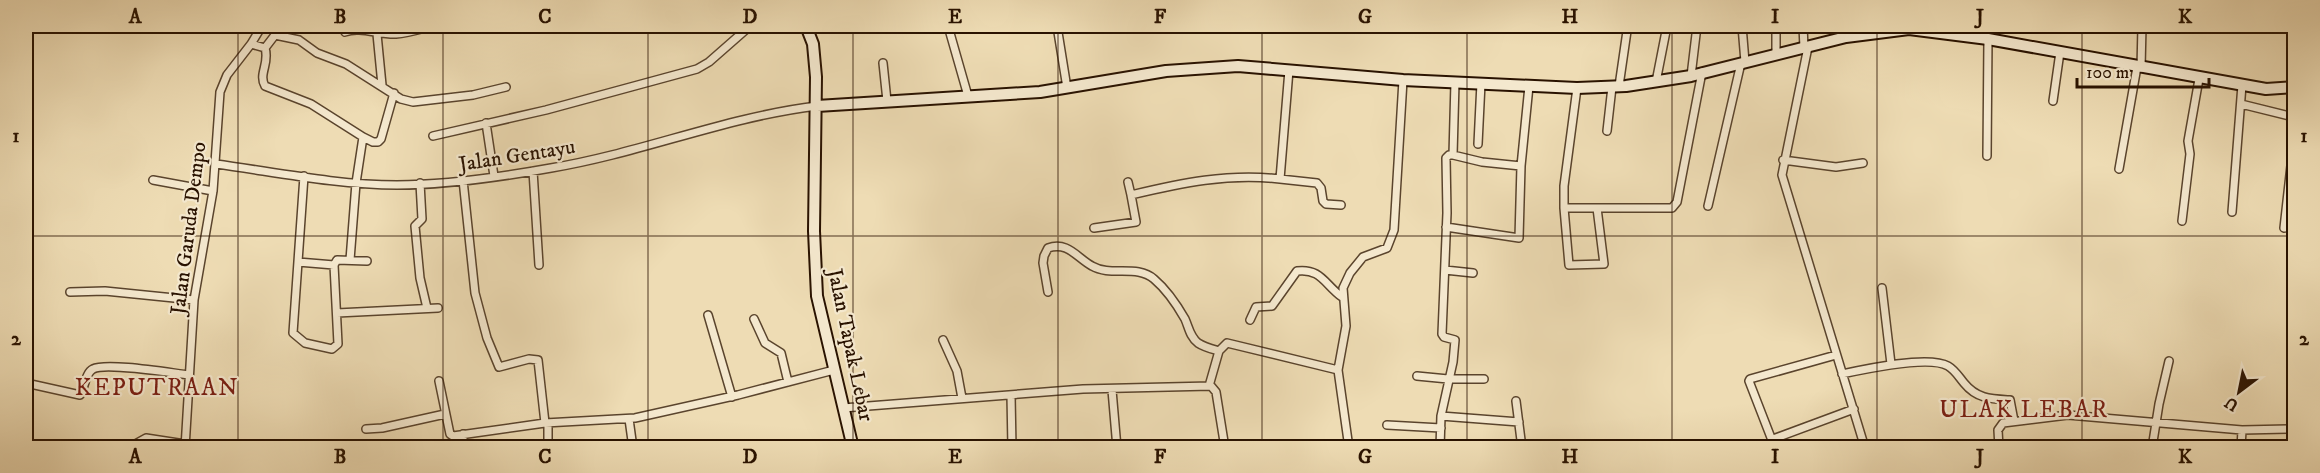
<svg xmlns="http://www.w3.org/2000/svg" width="2320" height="473" font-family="'IM FELL DW Pica',serif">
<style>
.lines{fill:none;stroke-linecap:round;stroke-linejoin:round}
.street-casing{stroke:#5a442d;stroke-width:10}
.secondary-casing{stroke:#291200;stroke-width:14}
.street{stroke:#f4e8ce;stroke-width:7}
.secondary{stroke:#f4e8ce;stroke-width:10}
.grid{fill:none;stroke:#291200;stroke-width:1.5;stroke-opacity:0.55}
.labels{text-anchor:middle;stroke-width:4.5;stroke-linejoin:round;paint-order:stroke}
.street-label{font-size:21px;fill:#291200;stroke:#f4e8ce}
.quarter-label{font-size:24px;letter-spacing:1.5px;fill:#7a1f14;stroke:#f4e8ce}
.neatline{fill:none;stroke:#291200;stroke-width:2}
.grid-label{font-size:20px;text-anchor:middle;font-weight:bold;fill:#291200}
</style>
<rect width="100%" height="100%" fill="#eedcb4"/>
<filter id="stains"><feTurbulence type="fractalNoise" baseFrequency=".00333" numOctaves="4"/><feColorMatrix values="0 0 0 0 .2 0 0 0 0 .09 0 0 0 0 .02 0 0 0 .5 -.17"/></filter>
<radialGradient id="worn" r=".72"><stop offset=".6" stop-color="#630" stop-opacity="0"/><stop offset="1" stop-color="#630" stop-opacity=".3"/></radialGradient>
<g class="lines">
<g class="street-casing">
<path id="street" d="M948,26L968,96
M1057,26L1067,88
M1742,26L1745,62
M1803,26L1804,48
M345,32C359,26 380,35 396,34C408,33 421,29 433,26
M377,34L382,85
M251,44L265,48L275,35L299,40L317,53L346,64L401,99L413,102L473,95L506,87
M1808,47L1782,175L1865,448
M265,48C270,63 258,74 265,86L311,104L363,137L356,183L350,260
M1776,54V26
M883,63L887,101
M2141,68L2142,26
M1691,76L1697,26
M1656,82L1667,26
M1619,86L1627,31
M1577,88L1564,186V208L1569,265L1604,264L1597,208
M2053,101L2060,52
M2241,104L2294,117
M486,123L494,176
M1607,131L1612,87
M433,136L546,110L697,69L709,62L750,26
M363,137L373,142H378L381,139L394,93
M1478,144L1481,83
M1453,155L1455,82
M1987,156L1988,39
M1783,160L1836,167L1863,163
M216,164C275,172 337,185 397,185C448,185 501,177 551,168C641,153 726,117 817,106
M2119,169L2137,67
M533,171L539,265
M304,176L293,333L305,343L332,349L338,344L334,265
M1280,179L1317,183L1321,188L1323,201L1326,204L1341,205
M153,180L213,191
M463,180L475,293L487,338L499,367L529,359L538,360L545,423
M1128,182L1131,195
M420,183L422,219L415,226L420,278L427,308
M1708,206L1741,63
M1564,208H1672L1677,202L1702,72
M2232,212L2242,85
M2182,221L2190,154L2188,141L2199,79
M1446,227L1519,238L1521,166
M1094,228L1136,222L1131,195C1181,183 1228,173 1280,179L1289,70
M2284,228L2294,139
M298,262L334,265L337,260L367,261
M1445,270L1473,273
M1882,288L1891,364
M70,292L105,291L194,300
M1048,292L1043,263L1044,256L1048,248C1068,241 1077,258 1092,266C1111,277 1137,264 1154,279C1167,290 1177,305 1185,319C1189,328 1190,337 1198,343C1204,347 1212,349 1219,351
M337,313L438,308
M708,315L732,397
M754,319L765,343L781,353L788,382
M1250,320L1256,307L1272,306L1297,271C1321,268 1325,285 1342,297
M943,340L957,371L962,398
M1842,374C1865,369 1929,355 1948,366C1955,370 1959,377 1964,383C1977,399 1991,399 2010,400L2014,421
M1417,376L1448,379H1484
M439,381L450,434L453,436L545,423L635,418L738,395L834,370
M26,383L80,395C85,388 85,373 93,369C106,362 171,373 189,375
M1209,386L1219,351L1227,343L1338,370
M1112,390L1117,448
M1011,395L1012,448
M1516,401L1522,448
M843,408L1083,389L1211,386L1216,392L1225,448
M1441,416L1519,422
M629,419L633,448
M548,423V448
M1387,425L1441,428
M366,429L382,428L445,414
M463,434V448
M1773,439L1854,409
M128,448L146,438L185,444
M185,448L194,300L213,191L220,92L227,75L251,44L262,26
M1349,448L1338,370L1346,326L1343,288L1350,273L1363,257L1387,248L1394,230L1403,80
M1440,448L1441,416L1453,362L1455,340L1444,337L1442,334L1447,213L1446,158L1449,155H1453L1482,162L1521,166L1529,86
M1775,448L1749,381L1750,379L1836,355
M1999,448L1998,430L2003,423L2068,415L2242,430L2294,429
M2152,448L2159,404L2169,361
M2241,448L2242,430"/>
</g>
<g class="secondary-casing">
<path id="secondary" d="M806,26L813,44L816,77L814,231L817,296L853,448
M817,106L1040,92L1166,71L1238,66L1403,80L1577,88L1626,86L1691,76L1846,37L1909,29L1988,39L2266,89L2294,87"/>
</g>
<use href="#street" class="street"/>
<use href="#secondary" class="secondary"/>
</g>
<path class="grid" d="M238,26V448M443,26V448M648,26V448M853,26V448M1058,26V448M1262,26V448M1467,26V448M1672,26V448M1877,26V448M2082,26V448M26,236H2294"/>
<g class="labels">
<g class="street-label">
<text transform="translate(517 155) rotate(-9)" y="7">Jalan Gentayu</text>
<text transform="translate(188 228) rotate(-83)" y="7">Jalan Garuda Dempo</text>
<text transform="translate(851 345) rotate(78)" y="7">Jalan Tapak Lebar</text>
</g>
<g class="quarter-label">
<text x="157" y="395">KEPUTRAAN</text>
<text x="2024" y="417">ULAK LEBAR</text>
</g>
</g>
<rect width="2320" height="473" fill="none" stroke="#eedcb4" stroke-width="66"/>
<g transform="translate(2239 392) rotate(212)" stroke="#f4e8ce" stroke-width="4.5" paint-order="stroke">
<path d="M0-4.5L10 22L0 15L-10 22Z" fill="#291200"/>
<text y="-9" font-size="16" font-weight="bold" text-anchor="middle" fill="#291200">U</text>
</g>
<path d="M2077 78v9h132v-9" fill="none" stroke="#291200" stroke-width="3"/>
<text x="2086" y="78" font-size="18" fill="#291200" stroke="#f4e8ce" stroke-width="4.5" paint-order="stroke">100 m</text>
<rect x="33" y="33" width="2254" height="407" class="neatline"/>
<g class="grid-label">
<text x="135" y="23">A</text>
<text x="340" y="23">B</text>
<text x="545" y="23">C</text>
<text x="750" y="23">D</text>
<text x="955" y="23">E</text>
<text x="1160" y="23">F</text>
<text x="1365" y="23">G</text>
<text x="1570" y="23">H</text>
<text x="1775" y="23">I</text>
<text x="1980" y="23">J</text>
<text x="2185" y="23">K</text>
<text x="16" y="142">1</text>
<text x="2304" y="142">1</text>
<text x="16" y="345">2</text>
<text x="2304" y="345">2</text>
<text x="135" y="463">A</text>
<text x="340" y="463">B</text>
<text x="545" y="463">C</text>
<text x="750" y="463">D</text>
<text x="955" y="463">E</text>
<text x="1160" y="463">F</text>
<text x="1365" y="463">G</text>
<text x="1570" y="463">H</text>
<text x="1775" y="463">I</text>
<text x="1980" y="463">J</text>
<text x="2185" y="463">K</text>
</g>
<rect width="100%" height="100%" filter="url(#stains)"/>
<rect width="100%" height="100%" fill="url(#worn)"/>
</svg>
